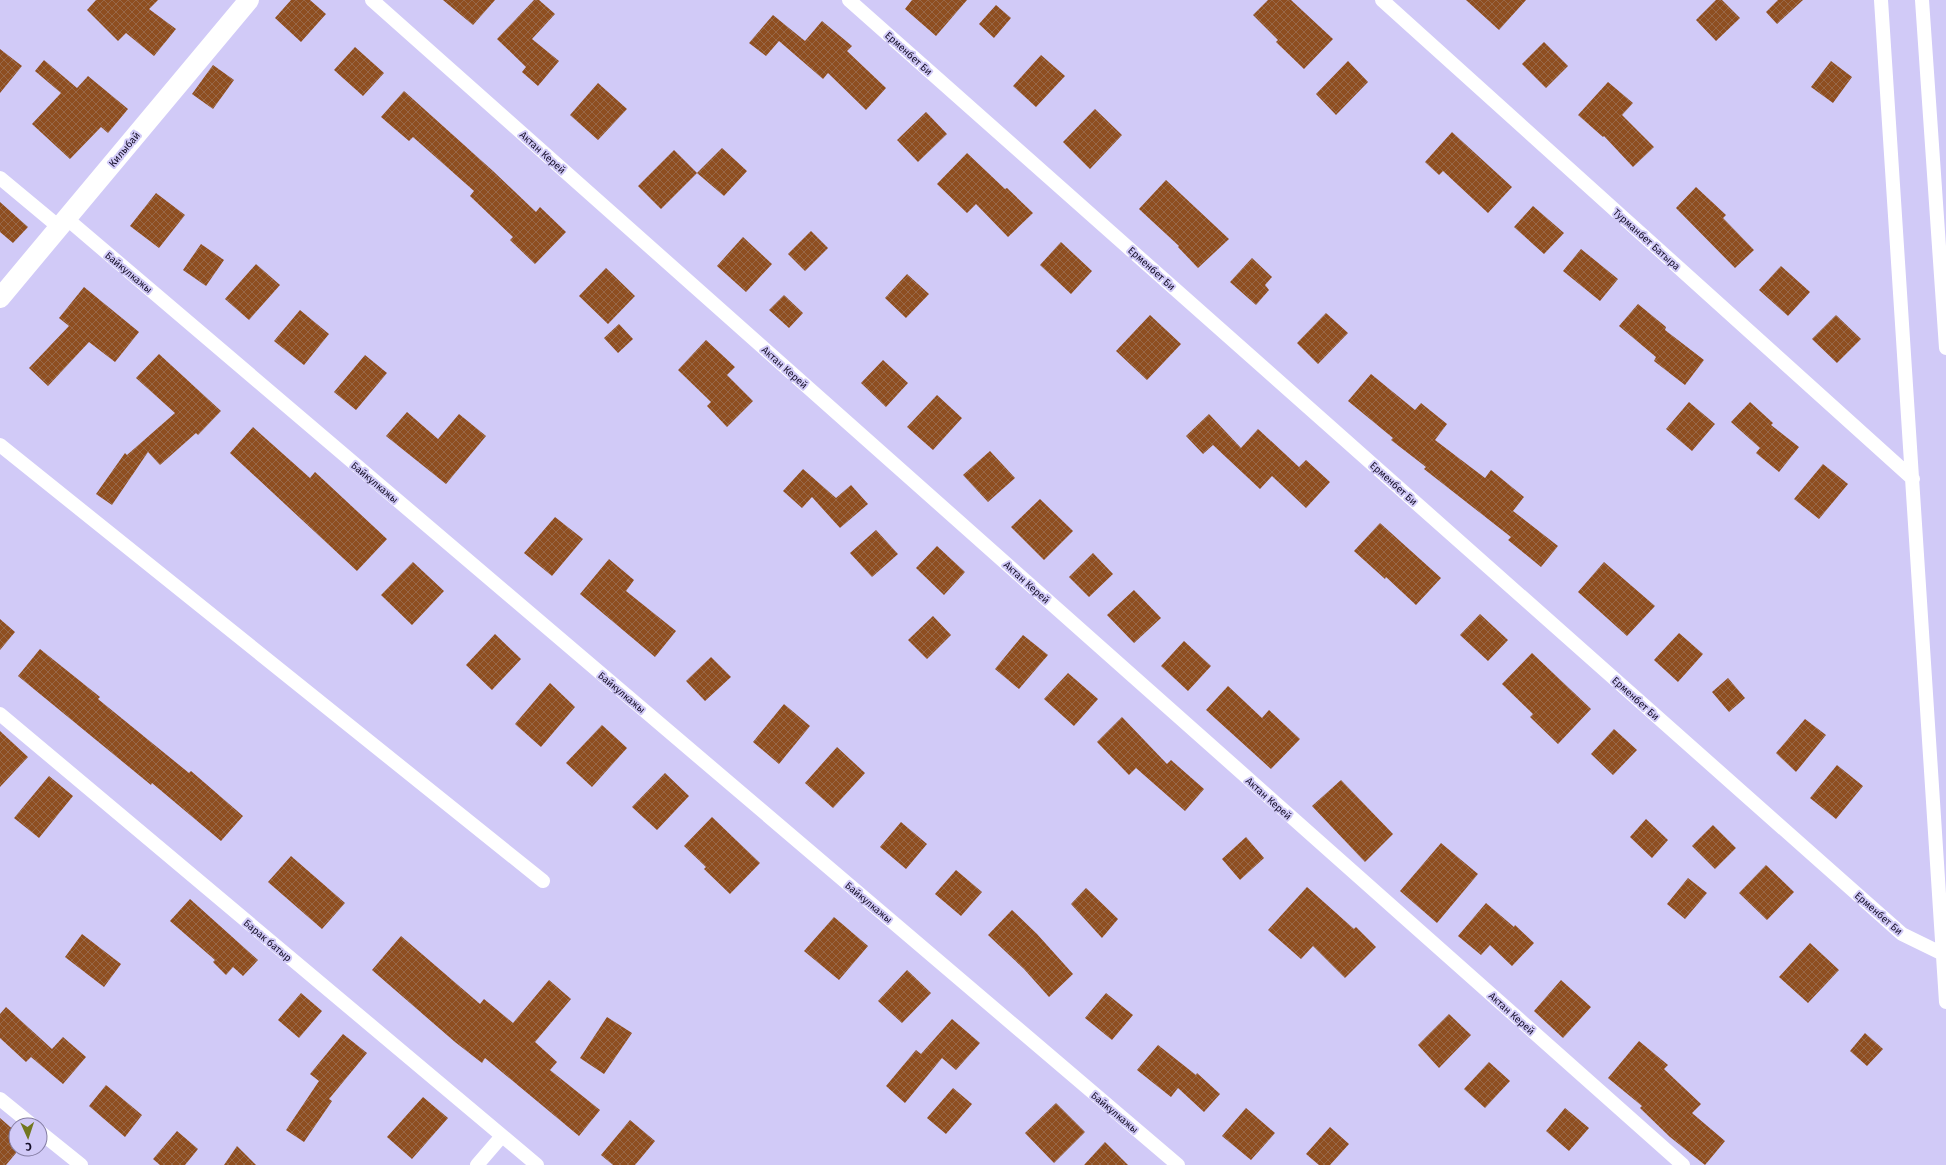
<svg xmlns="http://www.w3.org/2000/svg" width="1946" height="1165" font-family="'Fira Sans',sans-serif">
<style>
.building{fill:url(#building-cross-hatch)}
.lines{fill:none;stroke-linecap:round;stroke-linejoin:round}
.street{stroke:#fff;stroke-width:14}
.secondary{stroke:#fff;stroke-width:20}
.labels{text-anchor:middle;stroke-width:4;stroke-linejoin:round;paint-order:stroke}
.street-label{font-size:10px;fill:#140d27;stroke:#d1caf7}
</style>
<defs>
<pattern id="building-cross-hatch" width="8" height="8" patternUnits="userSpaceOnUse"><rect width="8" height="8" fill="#8e4e20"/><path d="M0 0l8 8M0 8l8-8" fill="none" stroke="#986848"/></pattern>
</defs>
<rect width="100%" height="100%" fill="#d1caf7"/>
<path class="building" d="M96,0H158L149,9L176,29L154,56L126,33L118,41L87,10Z
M291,0H310L326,14L301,42L275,18Z
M443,0H495L473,25Z
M534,0H539L555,14L532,39L559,61L538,86L522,72L526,67L497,39Z
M912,0H967L936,36L905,9Z
M1268,0H1291L1333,39L1304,69L1276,42L1278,40L1253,15Z
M1466,0H1526L1499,30Z
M1716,0H1722L1740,18L1716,41L1696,20Z
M1778,0H1803L1777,24L1766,12Z
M996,5L1011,18L994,38L979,24Z
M773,15L805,41L822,21L852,46L847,51L886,88L866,110L828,73L823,79L779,41L766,56L749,43Z
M1544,42L1568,66L1546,88L1522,64Z
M355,47L384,73L363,96L334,70Z
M0,49L22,66L0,93Z
M1041,55L1065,76L1036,107L1013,86Z
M44,60L77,88L88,76L128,109L108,133L101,127L70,159L32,124L61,93L35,71Z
M1348,61L1368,82L1336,115L1316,94Z
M1831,61L1852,77L1833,103L1811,87Z
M213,65L234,80L213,109L192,94Z
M1608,82L1633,103L1622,115L1654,147L1633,167L1604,136L1603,137L1578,115Z
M598,83L627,109L598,140L570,115Z
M404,91L493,171L536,212L540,207L566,232L535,264L510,240L513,237L470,196L474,191L413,137L409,141L381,117Z
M1095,109L1122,135L1090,169L1063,142Z
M926,112L947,134L918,162L897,140Z
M1452,132L1512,187L1488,213L1443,171L1439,175L1425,162Z
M722,148L747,171L724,196L697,173Z
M674,150L697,173L661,209L638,186Z
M967,153L1005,189L1007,188L1033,213L1008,237L976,204L967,213L937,184Z
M1166,180L1229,239L1198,268L1178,247L1179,246L1139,209Z
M1696,187L1726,215L1723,218L1754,250L1735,268L1676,208Z
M156,193L185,215L159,248L130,226Z
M0,202L28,227L13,243L0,232Z
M1533,206L1564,233L1544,254L1514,227Z
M811,231L828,248L805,271L788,254Z
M743,237L772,264L746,292L717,266Z
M1061,242L1092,271L1071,294L1040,265Z
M201,244L224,260L206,286L183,270Z
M1581,249L1618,279L1600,301L1563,271Z
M1252,258L1272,277L1265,285L1269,290L1256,305L1230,282Z
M256,264L280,285L249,320L225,299Z
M1781,266L1810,292L1788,316L1759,290Z
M606,268L635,296L608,324L579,296Z
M907,274L929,294L906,318L885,298Z
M84,287L139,332L115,362L89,342L48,386L29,368L69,326L59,318Z
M784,295L803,313L789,328L769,310Z
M1638,304L1666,327L1665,330L1704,360L1685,385L1654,361L1656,357L1619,326Z
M300,310L329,334L304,365L274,341Z
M1326,313L1348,333L1318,364L1297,343Z
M1150,315L1181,344L1147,380L1116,351Z
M1836,315L1861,339L1837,363L1812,339Z
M619,324L633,339L618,353L604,338Z
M706,340L735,367L727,375L753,401L727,427L707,406L711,402L678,370Z
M159,354L221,411L198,435L196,433L160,465L148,452L112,505L96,494L125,453L127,455L175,413L136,378Z
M365,355L387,373L356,410L334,392Z
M883,360L908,383L886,407L861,383Z
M1371,374L1415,410L1421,403L1447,424L1435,440L1485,478L1491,470L1524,497L1513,511L1558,546L1541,567L1508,540L1511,537L1424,469L1426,467L1391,440L1393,438L1348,401Z
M937,395L962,418L933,450L907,427Z
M1689,402L1715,424L1692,451L1666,429Z
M1750,402L1773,423L1771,425L1799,447L1779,472L1756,453L1760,448L1731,422Z
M407,412L438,439L459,414L486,436L446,484L386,436Z
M1209,414L1241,448L1258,429L1299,467L1306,460L1330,482L1306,508L1272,476L1260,489L1213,445L1203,454L1186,436Z
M253,427L310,478L315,472L387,539L357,571L230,453Z
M990,451L1015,478L988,502L963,475Z
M1823,464L1848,484L1819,519L1794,499Z
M803,469L836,498L851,485L868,504L840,528L812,497L802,508L783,491Z
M1040,499L1073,531L1044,560L1011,527Z
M555,517L583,539L552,576L524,553Z
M1380,523L1441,578L1416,605L1386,577L1385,579L1354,551Z
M876,530L898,554L872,577L850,553Z
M937,546L965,572L944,595L916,568Z
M1093,553L1113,574L1089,597L1069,577Z
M609,559L634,580L626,591L676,631L655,657L580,594Z
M413,562L444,591L412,625L381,595Z
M1604,562L1655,606L1627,636L1578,592Z
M1134,590L1161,618L1134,643L1107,615Z
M1480,614L1508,640L1488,661L1460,635Z
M933,616L951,635L927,659L908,640Z
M0,619L15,632L0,650Z
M1679,633L1703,654L1678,682L1654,660Z
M495,634L521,659L492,690L466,665Z
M1023,635L1048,655L1019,689L995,669Z
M1184,641L1211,666L1188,691L1161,666Z
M40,649L100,697L98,699L189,773L191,771L243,816L221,841L152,783L151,785L18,676Z
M1532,653L1591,709L1558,744L1530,717L1533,714L1502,684Z
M711,657L731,677L705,701L686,681Z
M1068,673L1098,699L1074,726L1044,699Z
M1728,678L1745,698L1729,712L1712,692Z
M550,683L575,707L541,747L515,724Z
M1228,686L1262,718L1269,710L1300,739L1271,769L1206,710Z
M784,704L810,726L779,764L753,742Z
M1122,717L1167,764L1171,760L1204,789L1185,811L1136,768L1129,775L1097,742Z
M1805,719L1826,735L1796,772L1776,753Z
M602,725L627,748L592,787L566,763Z
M1614,729L1637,750L1613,775L1591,754Z
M0,731L28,757L0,787Z
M837,747L865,773L833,808L805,783Z
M1837,765L1863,786L1836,819L1810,798Z
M665,773L689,796L657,830L632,807Z
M49,776L73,796L39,838L14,818Z
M1341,780L1393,834L1365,862L1312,806Z
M712,817L760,863L730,894L704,869L706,867L684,846Z
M1646,819L1668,840L1652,858L1630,837Z
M901,822L927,844L906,869L880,847Z
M1713,825L1736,848L1715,869L1692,846Z
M1246,837L1264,858L1240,880L1222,859Z
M1441,843L1478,874L1437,923L1400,891Z
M291,856L345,903L322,929L268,882Z
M1766,865L1794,892L1767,920L1739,893Z
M956,870L982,892L961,916L935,894Z
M1688,878L1707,893L1685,919L1667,904Z
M1307,887L1354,929L1356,927L1376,947L1345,978L1313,946L1301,959L1268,930Z
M1086,888L1118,919L1102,938L1071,904Z
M190,899L258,960L243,976L233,967L226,975L213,962L215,960L170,921Z
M1486,903L1514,927L1515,925L1534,943L1512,966L1490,945L1481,955L1458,936Z
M1012,910L1037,934L1073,974L1049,997L1024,969L988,935Z
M834,917L868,946L839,980L804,951Z
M82,934L121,964L104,987L65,957Z
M401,936L480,1004L484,999L513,1023L549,980L571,999L535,1042L557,1062L550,1070L600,1110L579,1136L485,1058L482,1063L455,1042L372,970Z
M1810,943L1839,970L1808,1003L1779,977Z
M907,970L931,993L902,1023L878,1001Z
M1561,980L1591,1007L1563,1038L1534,1011Z
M301,993L322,1011L299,1038L278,1020Z
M1106,993L1133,1015L1112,1040L1085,1018Z
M6,1007L52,1049L63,1037L86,1057L63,1084L31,1057L26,1062L0,1038V1014Z
M1449,1014L1471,1035L1439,1068L1418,1045Z
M607,1017L632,1033L604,1074L580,1058Z
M952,1019L980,1043L956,1070L942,1058L905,1103L886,1086L916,1050L921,1054Z
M1865,1033L1883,1049L1867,1066L1850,1051Z
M343,1034L367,1053L329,1099L332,1101L304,1142L286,1130L319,1081L310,1074Z
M1639,1041L1668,1065L1664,1069L1701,1104L1692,1113L1725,1141L1705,1165L1670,1137L1640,1108L1642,1106L1608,1078Z
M1158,1045L1196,1075L1197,1073L1220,1094L1204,1112L1178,1088L1171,1097L1137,1070Z
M1489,1062L1510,1081L1485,1108L1464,1089Z
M106,1085L142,1115L125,1137L89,1106Z
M953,1088L972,1104L946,1134L927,1118Z
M423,1097L448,1118L412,1159L387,1137Z
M1056,1103L1085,1132L1054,1163L1025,1133Z
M1246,1108L1275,1133L1251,1160L1222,1136Z
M1565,1108L1589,1128L1569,1151L1546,1131Z
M0,1118L16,1132V1153L6,1165H0Z
M630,1120L655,1141L635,1165H613L601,1155Z
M1330,1127L1349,1144L1330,1165H1319L1306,1154Z
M177,1131L198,1149L185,1165H160L153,1159Z
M1105,1142L1128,1165H1084Z
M237,1146L256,1165H224Z"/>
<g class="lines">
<path class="street" d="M372,0L1683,1165
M849,0L1902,934L1943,954H1946
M1382,0L1913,479
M1881,0L1946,1002
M1922,0L1946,348
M0,178L59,227
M66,218L1178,1165
M0,445L543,881
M0,714L537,1165
M0,1099L32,1125
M40,1132L81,1165
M477,1165L502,1136"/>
<path class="secondary" d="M0,298L249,0"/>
</g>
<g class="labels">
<g class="street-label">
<text transform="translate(909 53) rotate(42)" y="4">Ерменбет Би</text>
<text transform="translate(124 149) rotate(-50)" y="4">Килыбай</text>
<text transform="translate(543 152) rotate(42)" y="4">Актан Керей</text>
<text transform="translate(1647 239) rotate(42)" y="4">Турманбет Батыра</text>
<text transform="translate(1152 268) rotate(42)" y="4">Ерменбет Би</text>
<text transform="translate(129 272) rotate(40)" y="4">Байкулкажы</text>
<text transform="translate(785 367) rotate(42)" y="4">Актан Керей</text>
<text transform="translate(375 482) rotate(40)" y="4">Байкулкажы</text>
<text transform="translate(1394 483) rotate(42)" y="4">Ерменбет Би</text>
<text transform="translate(1027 582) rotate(42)" y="4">Актан Керей</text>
<text transform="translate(622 692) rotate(40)" y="4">Байкулкажы</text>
<text transform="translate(1636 698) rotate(42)" y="4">Ерменбет Би</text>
<text transform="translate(1269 798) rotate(42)" y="4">Актан Керей</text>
<text transform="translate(869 902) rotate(40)" y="4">Байкулкажы</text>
<text transform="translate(1879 913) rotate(41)" y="4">Ерменбет Би</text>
<text transform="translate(268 940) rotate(40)" y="4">Барак батыр</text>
<text transform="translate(1512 1013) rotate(42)" y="4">Актан Керей</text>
<text transform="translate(1115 1112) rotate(40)" y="4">Байкулкажы</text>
</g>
</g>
<g transform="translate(28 1137) rotate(177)"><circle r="19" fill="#d1caf7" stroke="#857ea4"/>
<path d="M0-3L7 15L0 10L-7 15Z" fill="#72771f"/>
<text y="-6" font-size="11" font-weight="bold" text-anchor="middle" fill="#140d27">С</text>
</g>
</svg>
